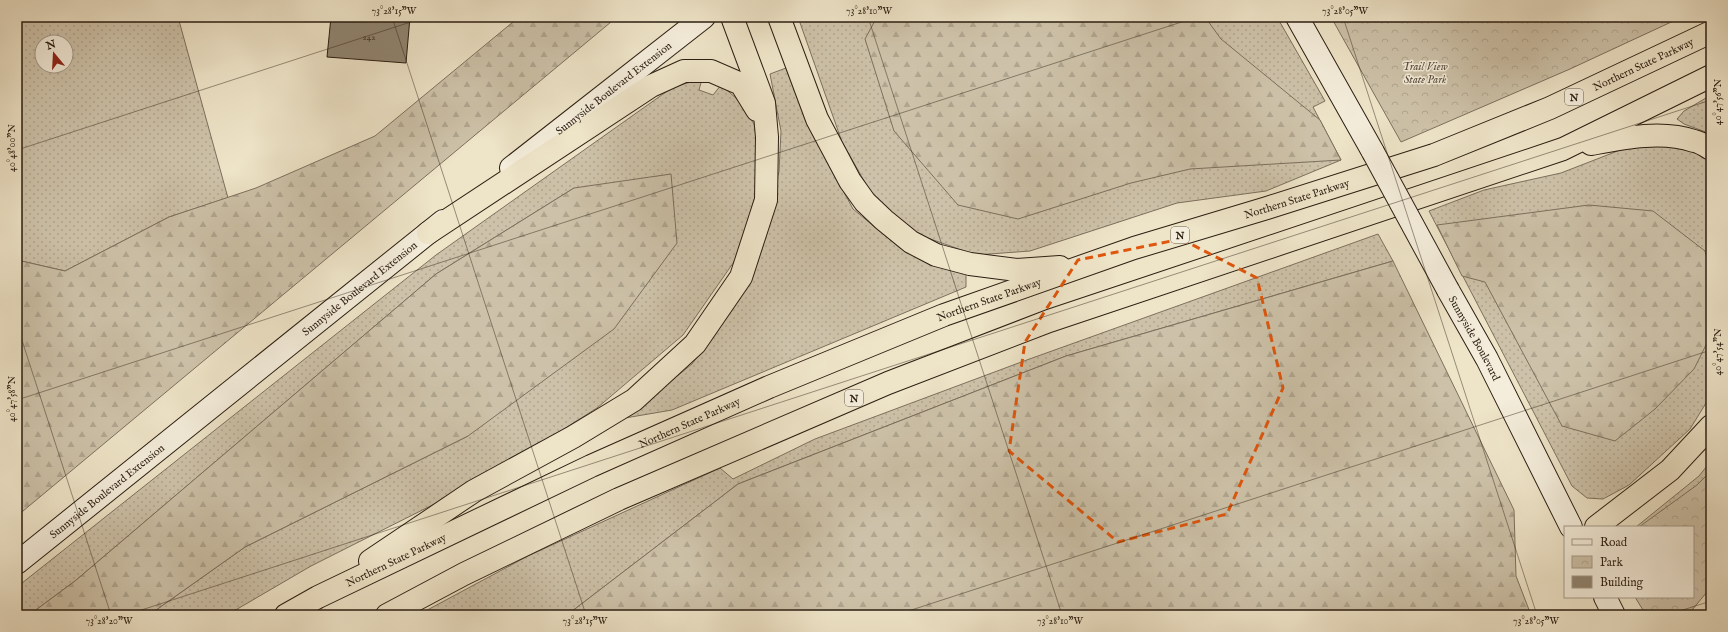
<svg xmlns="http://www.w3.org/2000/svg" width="1728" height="632" font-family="'IM FELL English',serif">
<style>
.grass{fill:url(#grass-dots);stroke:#7c705e;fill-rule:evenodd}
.forest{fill:url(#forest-firs);stroke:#7c705e}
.park{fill:url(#park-crowns);stroke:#7c705e}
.building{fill:#908571;stroke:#2b1e12}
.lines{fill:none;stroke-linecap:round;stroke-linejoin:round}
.secondary-casing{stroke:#2b1e12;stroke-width:24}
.highway-casing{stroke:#2b1e12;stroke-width:24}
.secondary{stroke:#f4eddb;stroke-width:22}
.highway{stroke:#eee4c8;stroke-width:22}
.secondary-bridge-casing{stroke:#2b1e12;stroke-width:24;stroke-linecap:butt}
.secondary-bridge{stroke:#f4eddb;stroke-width:22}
.marked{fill:none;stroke:#df560c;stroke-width:3;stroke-dasharray:8 5;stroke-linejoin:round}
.ticks{fill:none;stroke:#2b1e12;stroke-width:1;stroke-opacity:0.45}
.labels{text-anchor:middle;stroke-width:3;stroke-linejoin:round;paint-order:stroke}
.number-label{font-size:9px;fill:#44382a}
.shield{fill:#f4eddb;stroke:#675c4e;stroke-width:1}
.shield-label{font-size:10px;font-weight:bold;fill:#2b1e12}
.street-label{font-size:11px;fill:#2b1e12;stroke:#f4eddb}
.park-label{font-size:11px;font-style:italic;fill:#5c4f3f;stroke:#f4eddb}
.neatline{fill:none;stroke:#2b1e12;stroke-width:1.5}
.ticks-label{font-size:10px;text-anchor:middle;fill:#2b1e12}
</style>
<defs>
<pattern id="grass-dots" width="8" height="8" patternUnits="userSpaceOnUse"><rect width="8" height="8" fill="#cdc2a9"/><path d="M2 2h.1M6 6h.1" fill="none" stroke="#b0a690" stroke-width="1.8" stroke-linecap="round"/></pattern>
<pattern id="forest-firs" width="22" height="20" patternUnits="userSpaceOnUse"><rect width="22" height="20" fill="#cdc2a9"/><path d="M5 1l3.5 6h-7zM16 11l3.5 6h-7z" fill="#b0a690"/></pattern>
<pattern id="park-crowns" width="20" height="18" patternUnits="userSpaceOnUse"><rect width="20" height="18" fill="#cdc2a9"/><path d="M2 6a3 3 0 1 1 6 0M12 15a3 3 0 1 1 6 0" fill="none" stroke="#b0a690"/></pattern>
</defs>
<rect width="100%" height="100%" fill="#eee4c8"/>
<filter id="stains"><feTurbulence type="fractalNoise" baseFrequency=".005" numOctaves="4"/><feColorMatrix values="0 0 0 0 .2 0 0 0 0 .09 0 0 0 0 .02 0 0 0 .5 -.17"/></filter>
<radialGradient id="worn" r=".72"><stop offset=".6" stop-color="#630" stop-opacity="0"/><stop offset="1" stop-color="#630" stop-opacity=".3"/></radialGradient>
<path class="grass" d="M17,17H178L228,198L169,217L65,271L17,260ZM42,42H66V66H42Z
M798,17H1277L1325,101L1313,107L1341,160L1266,191L1177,203L1030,251L976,255L919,235L875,200L842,142Z
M786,68L816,140L853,209L900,248L950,270L966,271V287L672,410L625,418L692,364L741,297L779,172L781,131L770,74Z
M702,79L699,90L713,95L721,85L737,99L754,124L762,172L738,256L683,335L597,408L486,478L311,566L227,615H149L245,547L468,436L574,188L436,274L75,581L29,615H17V587L436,255L673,87Z
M1711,95V134L1684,124L1677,119L1684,111Z
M1633,145L1692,147L1711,160V395L1690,429L1629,485L1603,499L1587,498L1572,486L1429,211L1484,190L1561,173Z
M1378,234L1393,261L1066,356L738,484L567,615H418L528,556L720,468L733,479L815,439L1024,361Z
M1711,461V477L1662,527H1636L1699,476Z"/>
<path class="forest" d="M519,17H617L17,516V260L65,271L169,217L256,188L375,136Z
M877,17H1205L1221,39L1320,120L1341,160L1190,169L1131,183L1018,219L958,205L894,131L865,39Z
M671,174L677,243L614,329L468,436L245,547L149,615H29L75,581L436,274L574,188Z
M1589,205L1653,211L1705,251L1711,274V335L1694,369L1655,409L1615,441L1562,426L1485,282L1462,276L1437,225Z
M1393,261L1514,510L1516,576L1531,615H567L738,484L1066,356Z"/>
<path class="park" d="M1331,17H1682L1570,69L1401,142Z
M1711,471V587L1688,615H1646L1635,597H1693V527H1639L1697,485Z"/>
<path class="building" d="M331,17H410L406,63L327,57Z"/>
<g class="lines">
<g class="secondary-casing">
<g id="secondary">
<path d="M1297,17L1373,152"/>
<path id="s1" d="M511,168L704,17"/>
<path id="s2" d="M1448,290L1487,359L1571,527"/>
<path id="s3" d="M17,563L443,221"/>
<path d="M1605,597L1614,615"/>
</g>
</g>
<g class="highway-casing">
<g id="highway">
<path d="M779,17L817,119L850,181L865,202L884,220L911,242L936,255L970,264L1017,270L1060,267"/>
<path d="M1591,144C1623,138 1662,130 1694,141C1700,142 1706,146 1711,149"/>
<path d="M428,233L651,86L684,71H711L741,84L757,110"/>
<path d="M1596,527L1670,470L1711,426"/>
<path d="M370,561L474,491L573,437L634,400L695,344L741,277L766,200L767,137L764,103L732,17"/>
<path id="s4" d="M286,615L318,597L591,466L769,387L944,315L1134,248L1267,208L1434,155L1550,108L1711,32"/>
<path d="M387,615L464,574L619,499L888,383L1049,321L1563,149L1711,76"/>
</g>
</g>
<use href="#secondary" class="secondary"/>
<use href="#highway" class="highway"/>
<g class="secondary-bridge-casing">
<path id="secondary-bridge" d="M1373,152L1448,290"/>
</g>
<use href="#secondary-bridge" class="secondary-bridge"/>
</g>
<path class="marked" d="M1181,239L1257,278L1283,388L1227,514L1118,542L1009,451L1025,342L1078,260Z"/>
<path class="ticks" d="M392,17L586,615M868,17L1062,615M1343,17L1537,615M17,150L426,17M17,325L111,615M17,400L1197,17M126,615L1711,100M896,615L1711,350M1667,615L1711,601"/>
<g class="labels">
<g class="number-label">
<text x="369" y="40">242</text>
</g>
<g class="shield">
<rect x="1565" y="89" width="18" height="16" rx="3"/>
<rect x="1171" y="227" width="18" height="16" rx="3"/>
<rect x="845" y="390" width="18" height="16" rx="3"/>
</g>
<g class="shield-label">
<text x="1574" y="101">N</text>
<text x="1180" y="239">N</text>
<text x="854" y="402">N</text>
</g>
<g class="street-label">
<text dy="4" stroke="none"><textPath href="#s4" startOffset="1467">Northern State Parkway</textPath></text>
<text dy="4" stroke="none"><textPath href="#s1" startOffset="130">Sunnyside Boulevard Extension</textPath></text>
<text dy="4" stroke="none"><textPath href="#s4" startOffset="1095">Northern State Parkway</textPath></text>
<text dy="4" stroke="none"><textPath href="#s3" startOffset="439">Sunnyside Boulevard Extension</textPath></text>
<text dy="4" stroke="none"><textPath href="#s4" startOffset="771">Northern State Parkway</textPath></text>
<text dy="4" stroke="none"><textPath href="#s2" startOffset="55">Sunnyside Boulevard</textPath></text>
<text dy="4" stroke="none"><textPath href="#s4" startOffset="447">Northern State Parkway</textPath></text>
<text dy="4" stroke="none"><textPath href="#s3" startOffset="115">Sunnyside Boulevard Extension</textPath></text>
<text dy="4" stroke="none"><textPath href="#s4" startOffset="123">Northern State Parkway</textPath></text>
</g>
<g class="park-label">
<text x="1425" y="70">Trail View<tspan x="1425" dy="13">State Park</tspan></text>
</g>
</g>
<rect width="1728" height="632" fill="none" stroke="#eee4c8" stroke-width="44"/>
<rect x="1564" y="526" width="130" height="72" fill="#f4eddb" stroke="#a49a8b"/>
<rect x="1572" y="539" width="20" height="6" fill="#f4eddb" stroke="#a49a8b"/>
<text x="1600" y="546" font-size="12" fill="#2b1e12">Road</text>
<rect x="1572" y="556" width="20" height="12" fill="url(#park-crowns)" stroke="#a49a8b"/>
<text x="1600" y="566" font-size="12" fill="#2b1e12">Park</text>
<rect x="1572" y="576" width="20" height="12" fill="#908571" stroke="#a49a8b"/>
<text x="1600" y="586" font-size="12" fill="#2b1e12">Building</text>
<g transform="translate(54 54) rotate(342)"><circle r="19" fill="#f4eddb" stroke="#a49a8b"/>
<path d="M0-3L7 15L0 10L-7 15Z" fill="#8f2418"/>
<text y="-6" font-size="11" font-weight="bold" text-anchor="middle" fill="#2b1e12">N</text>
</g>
<rect x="22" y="22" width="1684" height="588" class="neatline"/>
<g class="ticks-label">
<text x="394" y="14">73°28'15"W</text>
<text x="869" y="14">73°28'10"W</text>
<text x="1345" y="14">73°28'05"W</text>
<text transform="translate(1717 102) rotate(-90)" y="4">40°47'56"N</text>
<text transform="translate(11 148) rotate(-90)" y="4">40°48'00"N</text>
<text transform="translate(1717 352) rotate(-90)" y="4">40°47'54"N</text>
<text transform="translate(11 399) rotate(-90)" y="4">40°47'58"N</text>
<text x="109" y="624">73°28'20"W</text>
<text x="585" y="624">73°28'15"W</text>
<text x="1060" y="624">73°28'10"W</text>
<text x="1536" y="624">73°28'05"W</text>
</g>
<rect width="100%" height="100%" filter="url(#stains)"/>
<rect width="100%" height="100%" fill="url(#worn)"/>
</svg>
